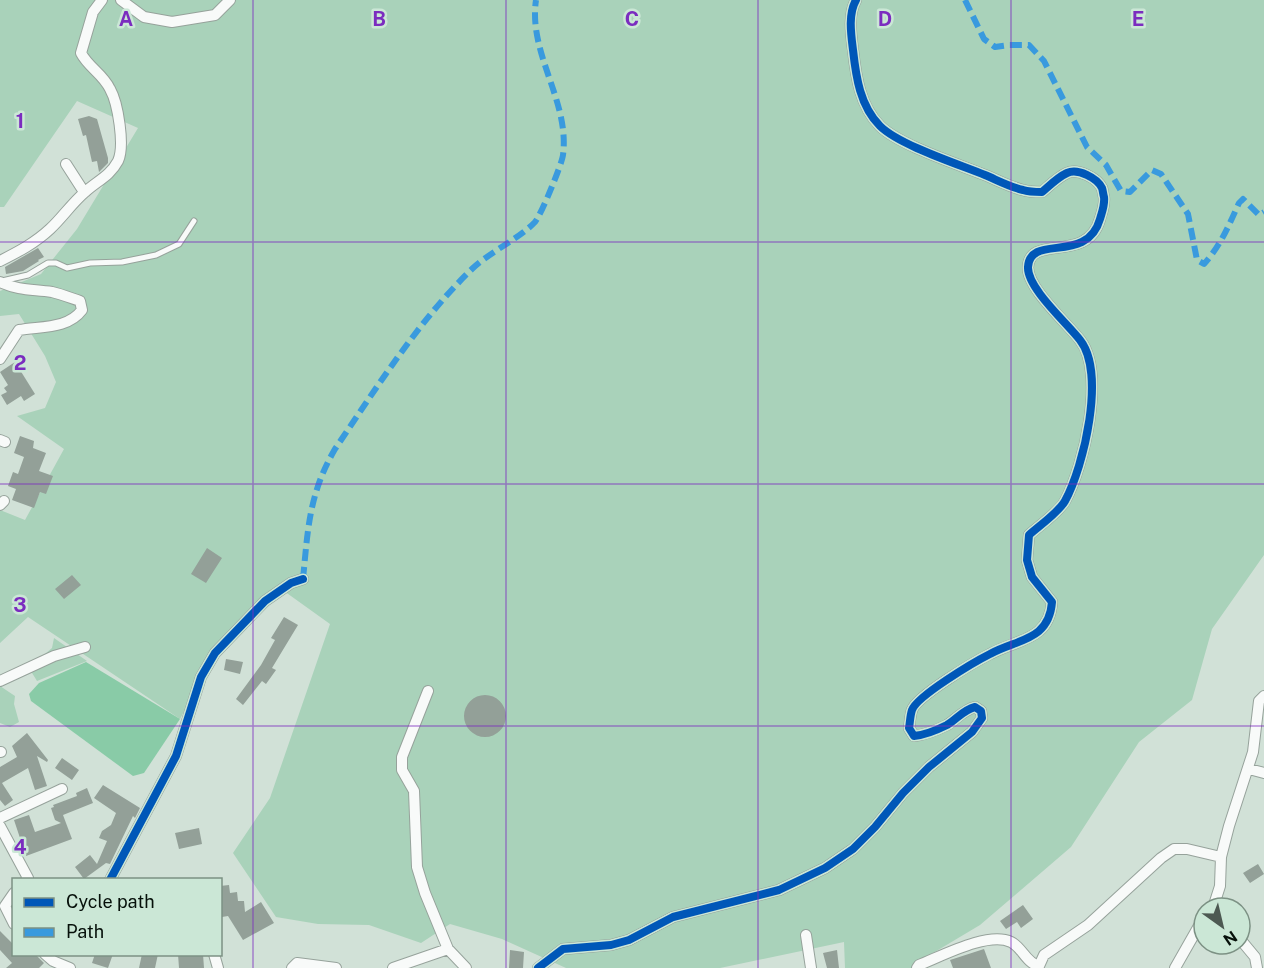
<svg xmlns="http://www.w3.org/2000/svg" width="1264" height="968" font-family="'Public Sans',sans-serif">
<style>
.green{fill:#a9d2ba}
.water{fill:#89cba7}
.building{fill:#93a098}
.lines{fill:none;stroke-linecap:round;stroke-linejoin:round}
.lane-casing{stroke:#96a29b;stroke-width:7}
.street-casing{stroke:#96a29b;stroke-width:12}
.lane{stroke:#f8faf9;stroke-width:5}
.street{stroke:#f8faf9;stroke-width:10}
.quiet{stroke:#399ade;stroke-width:6;stroke-dasharray:12 6;stroke-linecap:butt}
.cycleway-casing{stroke:#cbe7d6;stroke-width:11}
.cycleway{stroke:#0057b8;stroke-width:8}
.grid{fill:none;stroke:#7b2cbf;stroke-width:1.5;stroke-opacity:0.55}
.grid-label{font-size:20px;text-anchor:middle;font-weight:bold;fill:#7b2cbf;stroke:#cbe7d6;stroke-width:5;stroke-linejoin:round;paint-order:stroke}
</style>
<rect width="100%" height="100%" fill="#d1e1d7"/>
<path class="green" d="M0,0H1264V555L1212,629L1192,700L1139,742L1071,847L980,925L918,962L913,968H845L844,942L720,968H566L502,939L450,924L421,943L369,925L318,924L276,917L233,853L270,798L330,624L277,586L212,659L180,719L28,617L0,643V510L25,520L64,449L17,416L45,408L56,382L45,356L19,314L0,316V291L41,274L77,229L138,128L77,101L4,207H0Z
M54,638L87,661L37,681L29,668L52,648Z
M0,686L15,696L14,704L19,722L10,727L0,723Z"/>
<path class="water" d="M86,662L180,719L144,773L133,776L31,701L29,694L39,683Z"/>
<path class="building" d="M89,116L97,119L108,158V163L99,172L97,161L92,162L86,135L83,136L78,119Z
M38,248L44,257L38,260L39,261L23,271L6,274L5,267Z
M15,362L35,394L24,401L21,396L7,405L1,395L7,392L4,388L8,385L0,372Z
M20,436L34,441L33,448L46,453L39,471L53,476L46,494L40,492L34,508L12,500L16,489L8,486L13,472L18,474L24,457L14,453Z
M207,548L222,558L206,583L191,574Z
M72,575L81,585L64,599L55,589Z
M284,617L298,625L272,668L276,670L266,684L262,681L243,705L236,699L261,665L275,640L271,638Z
M226,659L243,662L240,674L224,670Z
M464 716a21 21 0 1 1 42 0a21 21 0 1 1-42 0Z
M27,733L48,760L47,762L37,756L47,786L35,790L28,768L2,783L13,800L5,806L0,800V767L17,757L12,746Z
M62,758L79,770L72,780L55,768Z
M103,785L140,808L135,818L133,816L110,864L106,863L84,879L75,867L90,855L97,864L107,841L99,838L102,831L111,825L116,813L94,798Z
M87,788L93,803L63,815L72,839L26,856L14,820L29,815L35,832L61,823L55,820L51,808L54,807L53,805L77,796L76,793Z
M199,828L202,844L179,849L175,833Z
M1258,864L1264,874L1250,883L1243,873Z
M229,885L230,893L237,892L238,901H244L245,912L261,902L274,923L243,940L228,916L222,917L220,886Z
M1023,905L1033,919L1021,928L1017,922L1006,929L1000,921Z
M0,931L14,945V954H35L44,963L39,968H6L12,963L0,950Z
M984,949L991,968H953L950,960Z
M510,950L524,952L523,968H509Z
M837,950L839,968H827L823,953Z
M95,954H113L108,968L92,963Z
M142,954H158L155,968H139Z
M178,954H203L204,968H179Z"/>
<g class="lines">
<g class="lane-casing">
<path id="lane" d="M2,281L28,275L48,263H56L67,268L90,263L122,262L156,255L179,244L194,221"/>
</g>
<g class="street-casing">
<path id="street" d="M121,0L144,17L172,22L215,15L230,0
M66,164L84,192
M0,261C18,252 35,243 50,229C62,218 72,203 85,192C97,181 110,176 118,161C125,146 118,103 110,89C103,74 88,67 81,53L93,12L102,0
M0,282C20,291 32,289 52,292C61,294 71,298 80,301L82,310C68,329 41,326 19,330L0,359
M0,440L5,442
M0,505L4,501
M0,681L54,656L85,647
M428,691L402,757V770L414,791L417,867L425,893L448,949L466,968
M0,752H1
M1249,769L1264,773
M0,818L62,789
M0,826L28,878L26,880
M110,880L176,756L201,677L215,653L265,601L291,583L303,579
M14,893L5,906L14,924
M1213,908L1220,886L1221,857L1229,826L1253,752L1259,701L1264,696
M806,935L811,968
M1240,939L1255,957L1257,968
M45,954L53,961L70,968
M214,954L218,968
M292,968L297,963L336,968
M393,968L448,949
M538,968L563,949L611,945L629,940L673,917L779,890L825,868L853,849L875,827L903,793L929,767L972,732L982,718L981,711L975,707C963,710 957,719 947,725C937,730 925,735 914,736L909,728C910,723 910,716 912,710C917,696 974,662 990,654C1017,639 1049,641 1052,602L1032,577L1027,560L1029,535C1039,526 1059,512 1065,501C1084,466 1106,373 1080,340C1067,323 1027,288 1028,267C1030,233 1087,265 1100,219C1102,212 1105,205 1104,197C1103,194 1103,191 1102,188C1097,178 1078,168 1067,173C1058,177 1049,186 1042,192C1036,192 1029,192 1023,190C1010,187 997,180 985,175C958,164 899,145 880,126C860,106 856,77 853,50C851,34 848,14 856,0
M917,968L919,965C942,956 988,931 1011,942C1022,947 1026,963 1039,966L1044,955L1088,925L1161,858L1174,849H1187L1221,857
M1175,968L1204,917"/>
</g>
<use href="#lane" class="lane"/>
<use href="#street" class="street"/>
<path class="quiet" d="M965,0L984,39L995,47L1009,45H1029L1044,61L1087,147L1106,165L1121,191L1130,192L1152,170L1161,174L1188,214L1197,260L1204,264C1221,245 1229,225 1239,203L1243,199L1259,215L1264,212
M303,579C308,528 309,494 335,449C377,387 419,320 473,268C490,252 520,238 535,222C541,215 562,164 563,155C570,101 528,54 536,0"/>
<g class="cycleway-casing">
<path id="cycleway" d="M110,880L176,756L201,677L215,653L265,601L291,583L303,579
M538,968L563,949L611,945L629,940L673,917L779,890L825,868L853,849L875,827L903,793L929,767L972,732L982,718L981,711L975,707C963,710 957,719 947,725C937,730 925,735 914,736L909,728C910,723 910,716 912,710C917,696 974,662 990,654C1017,639 1049,641 1052,602L1032,577L1027,560L1029,535C1039,526 1059,512 1065,501C1084,466 1106,373 1080,340C1067,323 1027,288 1028,267C1030,233 1087,265 1100,219C1102,212 1105,205 1104,197C1103,194 1103,191 1102,188C1097,178 1078,168 1067,173C1058,177 1049,186 1042,192C1036,192 1029,192 1023,190C1010,187 997,180 985,175C958,164 899,145 880,126C860,106 856,77 853,50C851,34 848,14 856,0"/>
</g>
<use href="#cycleway" class="cycleway"/>
</g>
<path class="grid" d="M253,0V968M506,0V968M758,0V968M1011,0V968M0,242H1264M0,484H1264M0,726H1264"/>
<g class="grid-label">
<text x="126" y="26">A</text>
<text x="379" y="26">B</text>
<text x="632" y="26">C</text>
<text x="885" y="26">D</text>
<text x="1138" y="26">E</text>
<text x="20" y="128">1</text>
<text x="20" y="370">2</text>
<text x="20" y="612">3</text>
<text x="20" y="854">4</text>
</g>
<rect x="12" y="878" width="210" height="78" fill="#cbe7d6" stroke="#7c9184" stroke-width="1.5"/>
<rect x="24" y="898" width="30" height="9" fill="#0057b8" stroke="#7c9184" stroke-width="1.5"/>
<text x="66" y="908" font-size="18" fill="#06100a">Cycle path</text>
<rect x="24" y="928" width="30" height="9" fill="#399ade" stroke="#7c9184" stroke-width="1.5"/>
<text x="66" y="938" font-size="18" fill="#06100a">Path</text>
<g transform="translate(1222 926) rotate(146)"><circle r="28" fill="#cbe7d6" stroke="#7c9184" stroke-width="1.5"/>
<path d="M0-4.5L10 22L0 15L-10 22Z" fill="#4d5952"/>
<text y="-9" font-size="16" font-weight="bold" text-anchor="middle" fill="#06100a">N</text>
</g>
</svg>
